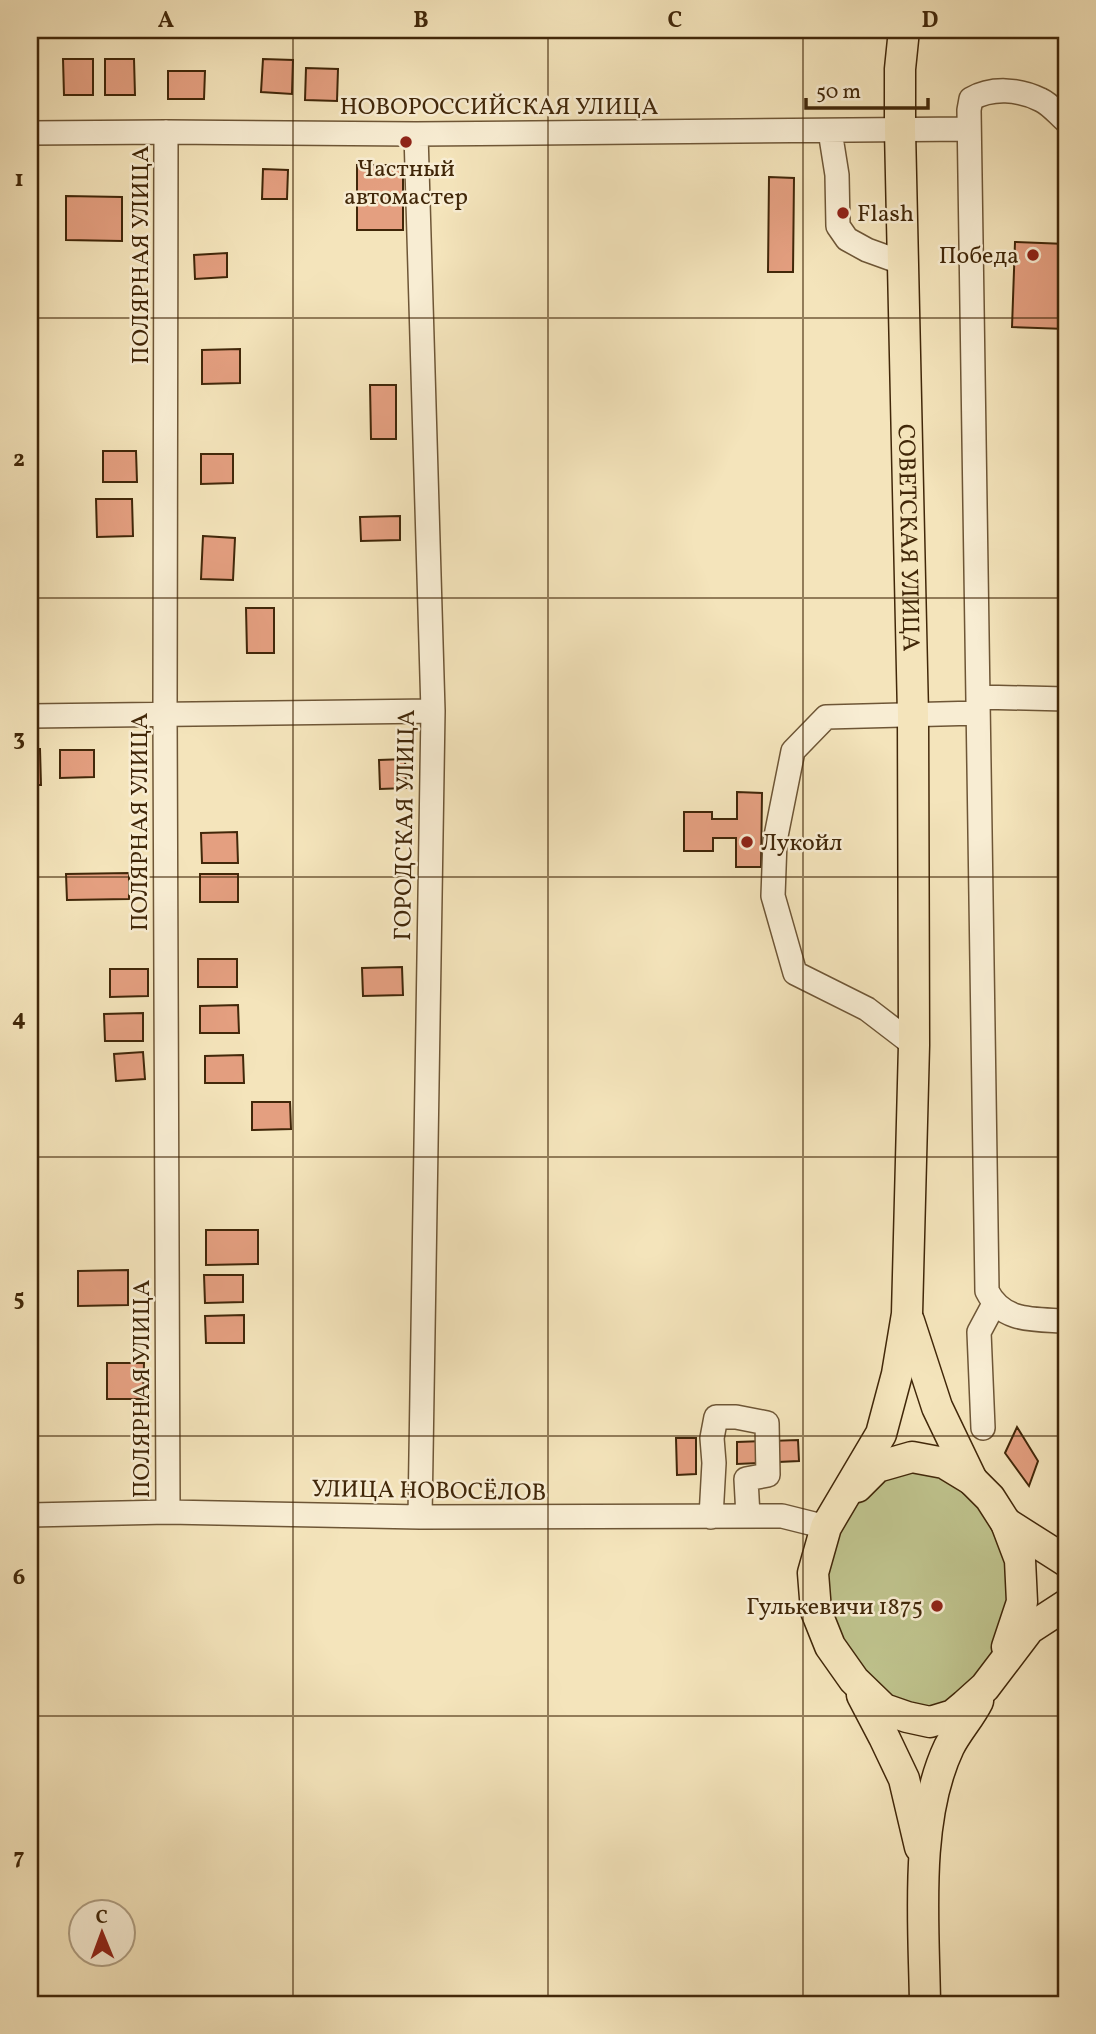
<svg xmlns="http://www.w3.org/2000/svg" width="1096" height="2034" font-family="Vollkorn,serif">
<style>
.green{fill:#bfc38d;stroke:#80754b;stroke-width:2}
.building{fill:#e49f80;stroke:#412709;stroke-width:2}
.lines{fill:none;stroke-linecap:round;stroke-linejoin:round}
.minor-casing{stroke:#6e5636;stroke-width:26}
.major-casing{stroke:#412709;stroke-width:33}
.minor{stroke:#f8edd3;stroke-width:23}
.major{stroke:#f4e4bb;stroke-width:30}
.grid{fill:none;stroke:#412709;stroke-width:2;stroke-opacity:0.55}
.poi-dot{fill:#8f2418;stroke:#f8edd3;stroke-width:2.5}
.labels{text-anchor:middle;stroke-width:5;stroke-linejoin:round;paint-order:stroke}
.street-label{font-size:24px;fill:#412709;stroke:#f8edd3}
.poi-label{font-size:24px;fill:#412709;stroke:#f8edd3;text-anchor:start}
.neatline{fill:none;stroke:#412709;stroke-width:2.5}
.grid-label{font-size:23px;text-anchor:middle;font-weight:bold;fill:#412709}
</style>
<rect width="100%" height="100%" fill="#f4e4bb"/>
<filter id="stains"><feTurbulence type="fractalNoise" baseFrequency=".00286" numOctaves="4"/><feColorMatrix values="0 0 0 0 .2 0 0 0 0 .09 0 0 0 0 .02 0 0 0 .5 -.17"/></filter>
<radialGradient id="worn" r=".72"><stop offset=".6" stop-color="#630" stop-opacity="0"/><stop offset="1" stop-color="#630" stop-opacity=".3"/></radialGradient>
<path class="green" d="M929,1470L957,1487L987,1514L1015,1586L996,1651L958,1701L909,1713L851,1661L823,1606L829,1546L861,1497L894,1473Z"/>
<path class="building" d="M63,59H93V95H64Z
M105,59H134L135,95H105Z
M263,59L293,60L292,94L261,92Z
M306,68L338,69L337,101L305,100Z
M168,71H205L204,99H168Z
M357,165H403V230H357Z
M263,169L288,170L287,199H262Z
M769,177L794,178L793,272H768Z
M66,196L122,197V241L66,240Z
M1015,242L1066,244V329L1012,327Z
M227,253V277L195,279L194,255Z
M240,349V383L202,384V350Z
M370,385H396V439H371Z
M103,451H136L137,482H103Z
M201,454H233V483L201,484Z
M96,499H132L133,536L97,537Z
M400,516V540L361,541L360,517Z
M203,536L235,538L233,580L201,579Z
M246,608H274V653H247Z
M30,749H40L41,785H30Z
M60,750H94V777L60,778Z
M405,759L406,788L380,789L379,760Z
M737,792L762,793L761,867H736V838H713V851H684V812H712V819H737Z
M237,832L238,863H202L201,833Z
M129,873V899L67,900L66,874Z
M200,874H238V902H200Z
M198,959H237V987H198Z
M402,967L403,995L363,996L362,968Z
M110,969H148V996L110,997Z
M238,1005L239,1033H200V1006Z
M143,1013V1041H105L104,1014Z
M143,1052L145,1079L116,1081L114,1054Z
M243,1055L244,1083H205V1056Z
M252,1102H290L291,1129L252,1130Z
M206,1230H258V1264L206,1265Z
M128,1270V1305L78,1306V1271Z
M204,1275H243V1302L205,1303Z
M244,1315V1343H206L205,1316Z
M107,1363H144L143,1399H107Z
M1017,1427L1038,1461L1029,1486L1005,1453Z
M676,1438H696V1474L677,1475Z
M798,1440L799,1461L737,1464V1442Z"/>
<g class="lines">
<g class="minor-casing">
<path id="minor" d="M1066,121C1058,114 1050,104 1041,100C1019,89 992,87 971,99L969,110L987,1291C1003,1323 1035,1319 1066,1321
M830,131L837,175L838,226L847,239L867,250L903,263
M166,132L165,714L168,1512
M30,133L166,132L416,134L969,129
M416,134L433,711L420,1517
M978,697L1066,699
M30,716L433,711
M914,1045L867,1009L795,973L773,896L775,841L793,751L826,717L978,713
M983,1428L979,1332L994,1304
M30,1515L168,1512L420,1517L782,1516L826,1527
M711,1517L714,1463L712,1438L716,1417H736L767,1423L768,1475L746,1479L748,1516"/>
</g>
<g class="major-casing">
<g id="major">
<path id="s1" d="M904,30L900,69V130L913,715L914,1045L907,1314L897,1374L881,1434L826,1527L813,1573L816,1611L830,1646L854,1680L884,1709L907,1717L930,1722L953,1715L965,1705L985,1687L1029,1629L1066,1605"/>
<path d="M909,1321L937,1407L972,1480"/>
<path d="M857,1487L877,1467L912,1457L944,1463L972,1480L990,1498L1006,1523L1020,1560L1022,1602L1007,1647"/>
<path d="M1006,1523L1066,1561"/>
<path d="M862,1695L884,1737L904,1779L920,1847"/>
<path d="M925,2004C924,1924 914,1821 949,1747C957,1731 970,1717 978,1701"/>
</g>
</g>
<use href="#minor" class="minor"/>
<use href="#major" class="major"/>
</g>
<path class="grid" d="M293,30V2004M548,30V2004M803,30V2004M30,318H1066M30,598H1066M30,877H1066M30,1157H1066M30,1436H1066M30,1716H1066"/>
<g class="poi-dot">
<circle cx="406" cy="142" r="7"/>
<circle cx="843" cy="213" r="7"/>
<circle cx="1033" cy="255" r="7"/>
<circle cx="747" cy="842" r="7"/>
<circle cx="937" cy="1606" r="7"/>
</g>
<g class="labels">
<g class="street-label">
<text x="499" y="114">НОВОРОССИЙСКАЯ УЛИЦА</text>
<text transform="translate(140 255) rotate(-90)" y="8">ПОЛЯРНАЯ УЛИЦА</text>
<text dy="8" stroke="none"><textPath href="#s1" startOffset="508">СОВЕТСКАЯ УЛИЦА</textPath></text>
<text transform="translate(139 822) rotate(-90)" y="8">ПОЛЯРНАЯ УЛИЦА</text>
<text transform="translate(404 825) rotate(-89)" y="8">ГОРОДСКАЯ УЛИЦА</text>
<text transform="translate(141 1389) rotate(-90)" y="8">ПОЛЯРНАЯ УЛИЦА</text>
<text transform="translate(429 1490) rotate(1)" y="8">УЛИЦА НОВОСЁЛОВ</text>
</g>
<g class="poi-label">
<text x="406" y="176" text-anchor="middle">Частный<tspan x="406" dy="28">автомастер</tspan></text>
<text x="857" y="221">Flash</text>
<text x="1019" y="263" text-anchor="end">Победа</text>
<text x="761" y="850">Лукойл</text>
<text x="923" y="1614" text-anchor="end">Гулькевичи 1875</text>
</g>
</g>
<rect width="1096" height="2034" fill="none" stroke="#f4e4bb" stroke-width="77"/>
<g transform="translate(102 1933) rotate(359)"><circle r="33" fill="#f8edd3" stroke="#af9e82" stroke-width="2"/>
<path d="M0-5L12 26L0 18L-12 26Z" fill="#8f2418"/>
<text y="-10" font-size="19" font-weight="bold" text-anchor="middle" fill="#412709">С</text>
</g>
<path d="M806 98v10h122v-10" fill="none" stroke="#412709" stroke-width="3.5"/>
<text x="816" y="98" font-size="21" fill="#412709" stroke="#f8edd3" stroke-width="5" paint-order="stroke">50 m</text>
<rect x="38" y="38" width="1020" height="1958" class="neatline"/>
<g class="grid-label">
<text x="166" y="27">A</text>
<text x="421" y="27">B</text>
<text x="675" y="27">C</text>
<text x="930" y="27">D</text>
<text x="19" y="186">1</text>
<text x="19" y="466">2</text>
<text x="19" y="745">3</text>
<text x="19" y="1025">4</text>
<text x="19" y="1305">5</text>
<text x="19" y="1584">6</text>
<text x="19" y="1864">7</text>
</g>
<rect width="100%" height="100%" filter="url(#stains)"/>
<rect width="100%" height="100%" fill="url(#worn)"/>
</svg>
